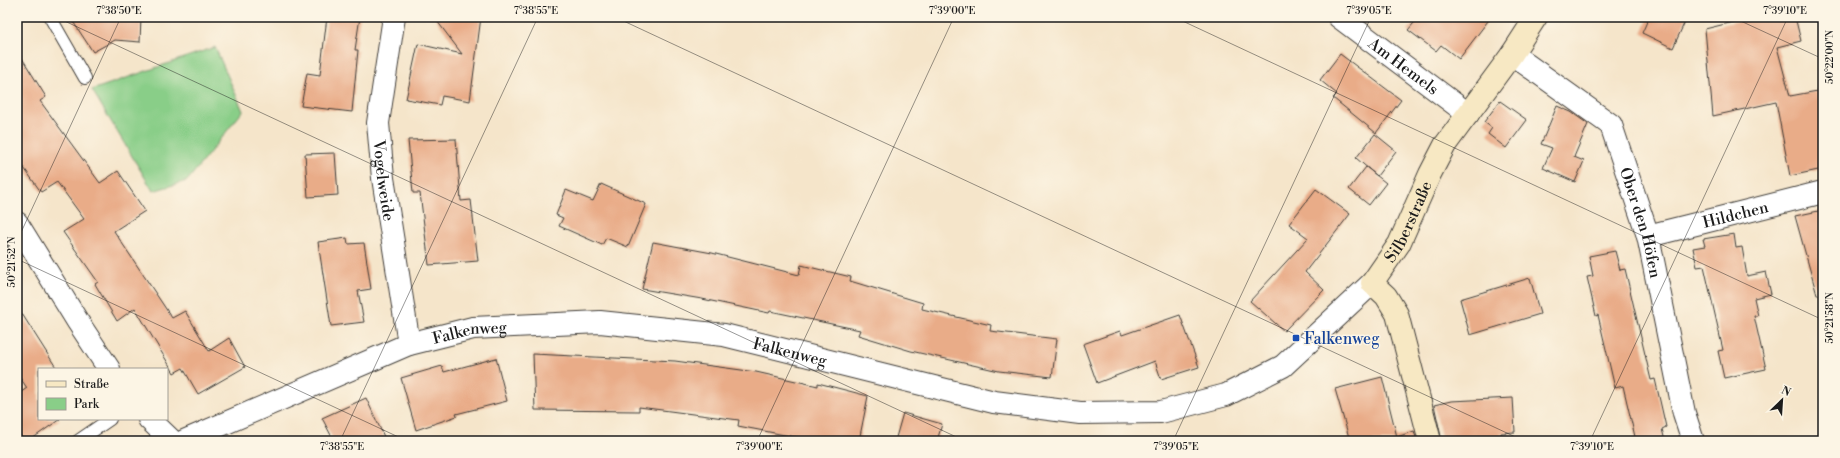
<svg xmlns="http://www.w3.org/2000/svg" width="1840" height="458" font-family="'Libre Bodoni',serif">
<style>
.green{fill:#89ce88;stroke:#527552}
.building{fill:#e9ac88}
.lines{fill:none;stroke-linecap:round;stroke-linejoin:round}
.lane-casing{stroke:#3d3a36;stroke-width:14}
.street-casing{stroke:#3d3a36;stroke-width:24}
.secondary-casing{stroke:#3d3a36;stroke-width:24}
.lane{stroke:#fff;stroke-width:12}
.street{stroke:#fff;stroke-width:22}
.secondary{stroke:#f7e8c3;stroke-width:22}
.ticks{fill:none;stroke:#1c1c1c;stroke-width:1;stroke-opacity:0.45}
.transit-dot{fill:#1a4fb4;stroke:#fcf5e5;stroke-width:1.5}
.labels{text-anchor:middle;stroke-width:3;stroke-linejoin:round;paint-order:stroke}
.street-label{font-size:16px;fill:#1c1c1c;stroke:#fcf5e5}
.transit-label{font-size:16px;fill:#164399;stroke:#fcf5e5;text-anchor:start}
.neatline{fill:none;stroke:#1c1c1c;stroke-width:1.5}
.ticks-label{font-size:10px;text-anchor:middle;fill:#1c1c1c}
</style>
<rect width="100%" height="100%" fill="#fcf5e5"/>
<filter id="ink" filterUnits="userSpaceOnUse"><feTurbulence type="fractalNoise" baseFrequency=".025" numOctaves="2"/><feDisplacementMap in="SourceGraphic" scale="8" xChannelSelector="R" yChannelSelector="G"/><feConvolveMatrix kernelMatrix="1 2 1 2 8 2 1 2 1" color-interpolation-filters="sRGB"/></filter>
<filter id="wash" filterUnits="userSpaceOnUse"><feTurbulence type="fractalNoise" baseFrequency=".012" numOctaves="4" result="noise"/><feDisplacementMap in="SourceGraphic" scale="16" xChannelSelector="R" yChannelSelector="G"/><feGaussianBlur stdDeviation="0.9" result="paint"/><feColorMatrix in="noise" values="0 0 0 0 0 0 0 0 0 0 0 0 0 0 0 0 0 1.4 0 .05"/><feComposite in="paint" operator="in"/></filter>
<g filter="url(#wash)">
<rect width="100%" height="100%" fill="#f5e5ca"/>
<path class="green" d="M215,47L243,111L187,181L153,191L92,90Z"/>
<g id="blocks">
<path class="building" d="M70,17H141L140,42L115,40L93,52Z
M327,17H360L355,50H358L352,112L301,106L307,73L320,75Z
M434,17H481L470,101L442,96L440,105L406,99L418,44L462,54Z
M1419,17H1491L1459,59L1441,45L1436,51L1408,30Z
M1649,17H1687L1673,48L1642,33Z
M1754,17H1795L1801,41L1777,47L1790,96L1823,90V169L1790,176L1776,102L1713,116L1705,29Z
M17,50L46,97L40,101L100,183L118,171L145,211L114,231L172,318L185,311L209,351L229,338L245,367L198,394L183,368L174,373L135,308L117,321L95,284L98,282L63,232L84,219L57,182L41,192L17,158Z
M1340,54L1401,100L1376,133L1333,98L1337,94L1320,80Z
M1500,101L1527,120L1506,148L1488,134L1492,128L1484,122Z
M1557,106L1571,112L1588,124L1574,157L1584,161L1575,182L1543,168L1552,148L1541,144Z
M1375,134L1396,151L1377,176L1356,158Z
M456,139L461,201L471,200L478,261L429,265L420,193H413L408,140Z
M335,153L338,195L308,197L305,154Z
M1366,167L1386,183L1369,205L1349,189Z
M601,184L646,204L628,247L606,238L602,245L559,226L563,218L556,215L566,190L593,201Z
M1316,189L1350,214L1305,272L1324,290L1284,331L1250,301L1308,238L1289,224Z
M1823,210V295H1817L1795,216Z
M1734,234L1736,248L1742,247L1747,276L1766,272L1771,294L1754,298L1758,316H1754L1766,369L1724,378L1718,351L1723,350L1704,266L1697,267L1693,248L1705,246L1703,239Z
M347,238L348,244L364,243L371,289L358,291L364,322L331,326L318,242Z
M653,242L712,253L799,275L801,265L851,277L850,281L923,303L922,309L991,325L990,331L1057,339L1052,377L999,371L911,351L858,335L860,330L770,311L769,313L702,299L642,289Z
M1615,251L1620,270L1625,269L1651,380L1655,379L1666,427L1662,429L1665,441H1636L1623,386L1615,388L1598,315L1596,316L1587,277L1593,276L1589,256Z
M1530,278L1540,314L1470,335L1460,299Z
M17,306L57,369H39V419H60L29,441H24L17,430V395L27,388L17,373Z
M1180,315L1199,367L1161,379L1155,361L1097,383L1083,344L1120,331L1122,335Z
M533,354L675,361L756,372L818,386V383L868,396L859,441H816L738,426L739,420L639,407V411L535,410Z
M496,358L507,401L456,414L457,416L416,430L401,378L442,366L444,372Z
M1382,377L1397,437L1414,431L1417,441H1350L1335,389Z
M366,398L386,441H334L322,418Z
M1513,398L1515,432L1501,433L1502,441H1442L1434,405L1451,401Z
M903,413L942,424L937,441H895Z"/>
</g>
</g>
<g filter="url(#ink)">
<use href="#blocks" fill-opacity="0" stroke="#3d3a36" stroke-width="1"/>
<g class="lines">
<g class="lane-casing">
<path id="lane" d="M50,17L85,78
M78,441L110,419"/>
</g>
<g class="street-casing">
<g id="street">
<path id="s1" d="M394,17L378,123L383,178L409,344"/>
<path id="s2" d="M1339,17L1468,114"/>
<path id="s3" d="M1512,54L1611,125L1648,236L1684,413L1693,441"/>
<path d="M17,223L78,322L109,369"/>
<path id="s4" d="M1648,236L1823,192"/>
<path d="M149,419L172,441"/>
<path id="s5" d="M184,441L409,344L473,328L600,322L724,335L994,402L1080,413L1161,412L1226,395L1283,366L1372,283"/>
</g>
</g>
<g class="secondary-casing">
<g id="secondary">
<path id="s6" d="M1430,441L1397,314L1386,296L1372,283L1399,244L1430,174L1445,145L1512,54L1536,17"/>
</g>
</g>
<use href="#lane" class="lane"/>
<use href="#street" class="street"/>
<use href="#secondary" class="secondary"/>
</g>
</g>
<path class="ticks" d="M56,17L965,441M615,17L1524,441M1174,17L1823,320M1732,17L1823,59M17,241L121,17M17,259L407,441M340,441L538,17M757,441L954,17M1173,441L1371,17M1590,441L1788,17"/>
<rect class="transit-dot" x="1292" y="334" width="8" height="8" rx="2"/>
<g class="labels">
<g class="street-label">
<text dy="6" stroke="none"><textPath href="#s2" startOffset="81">Am Hemels</textPath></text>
<text dy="6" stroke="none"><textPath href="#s1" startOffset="165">Vogelweide</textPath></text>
<text dy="6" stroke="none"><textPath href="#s4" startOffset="90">Hildchen</textPath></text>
<text dy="6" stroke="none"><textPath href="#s6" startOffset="243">Silberstraße</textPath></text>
<text dy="6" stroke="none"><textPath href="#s3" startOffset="224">Ober den Höfen</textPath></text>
<text dy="6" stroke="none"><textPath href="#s5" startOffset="307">Falkenweg</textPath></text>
<text dy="6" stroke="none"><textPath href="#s5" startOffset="631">Falkenweg</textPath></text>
</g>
<g class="transit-label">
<text x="1304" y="344">Falkenweg</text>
</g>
</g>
<rect width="1840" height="458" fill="none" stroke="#fcf5e5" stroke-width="44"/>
<rect x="38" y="368" width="130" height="52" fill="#fcf5e5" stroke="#a29e95"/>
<rect x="46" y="381" width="20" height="6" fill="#f7e8c3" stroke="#a29e95"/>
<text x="74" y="388" font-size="12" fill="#1c1c1c">Straße</text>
<rect x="46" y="398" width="20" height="12" fill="#89ce88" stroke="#a29e95"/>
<text x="74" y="408" font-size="12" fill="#1c1c1c">Park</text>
<g transform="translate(1782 400) rotate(25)" stroke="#fcf5e5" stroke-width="3" paint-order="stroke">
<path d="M0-3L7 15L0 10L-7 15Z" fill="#1c1c1c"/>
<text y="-6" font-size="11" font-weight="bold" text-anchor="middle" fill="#1c1c1c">N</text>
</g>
<rect x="22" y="22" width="1796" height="414" class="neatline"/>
<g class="ticks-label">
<text x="119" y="14">7°38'50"E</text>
<text x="536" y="14">7°38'55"E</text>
<text x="952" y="14">7°39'00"E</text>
<text x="1369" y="14">7°39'05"E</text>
<text x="1785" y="14">7°39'10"E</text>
<text transform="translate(1829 57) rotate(-90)" y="4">50°22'00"N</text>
<text transform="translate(11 262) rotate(-90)" y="4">50°21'52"N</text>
<text transform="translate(1829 318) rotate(-90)" y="4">50°21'58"N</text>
<text x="342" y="450">7°38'55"E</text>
<text x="759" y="450">7°39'00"E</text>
<text x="1176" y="450">7°39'05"E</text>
<text x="1592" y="450">7°39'10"E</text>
</g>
</svg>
